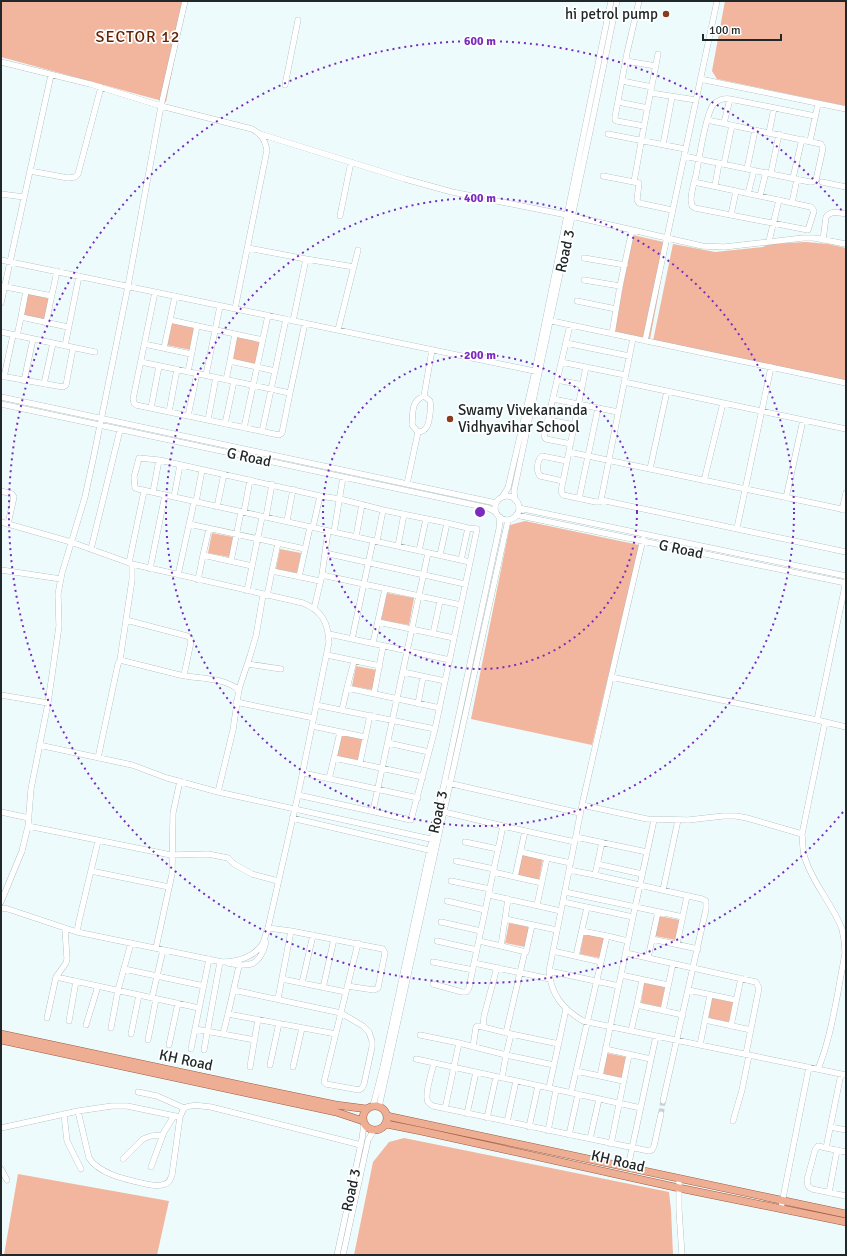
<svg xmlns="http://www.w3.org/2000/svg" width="847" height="1256" font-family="Signika,sans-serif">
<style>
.green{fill:#f2b59d}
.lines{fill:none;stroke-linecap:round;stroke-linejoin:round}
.minor-tunnel{stroke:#c5d1d3;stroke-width:5.5;stroke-dasharray:5.5 3;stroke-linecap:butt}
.minor-casing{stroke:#96aaad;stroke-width:6}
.major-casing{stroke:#9f5c3f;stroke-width:8}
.minor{stroke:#fff;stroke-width:5.5}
.major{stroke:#eeae93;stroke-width:7}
.ring{fill:none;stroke:#7b2cbf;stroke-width:2;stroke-dasharray:2 4}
.poi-dot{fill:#863e1f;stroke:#fff;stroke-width:1.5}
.labels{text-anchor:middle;stroke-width:3.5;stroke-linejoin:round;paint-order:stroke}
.poi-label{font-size:15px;fill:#202829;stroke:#fff;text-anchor:end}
.street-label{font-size:15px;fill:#202829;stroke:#fff}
.neighbourhood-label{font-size:16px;letter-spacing:1px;fill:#622304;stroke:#fff}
.centre{fill:#7b2cbf;stroke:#fff;stroke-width:2}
.ring-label{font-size:12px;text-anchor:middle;font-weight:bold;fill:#7b2cbf;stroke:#fff;stroke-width:3.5;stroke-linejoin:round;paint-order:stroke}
</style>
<rect width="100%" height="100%" fill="#eefbfd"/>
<path class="green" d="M1,1H186L166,102L1,57Z
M725,1H846V106L717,79L712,71Z
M633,235L668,243L650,339L614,332Z
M806,242L828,244L846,248V381L653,341L673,244L715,252L763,247L769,244Z
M28,293L50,299L44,321L23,315Z
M171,322L195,327L191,350L166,345Z
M237,336L261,341L256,364L232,359Z
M525,521L639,545L592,745L471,719L510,525Z
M212,533L233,537L229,557L208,553Z
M280,549L301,553L297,573L276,569Z
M387,593L414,598L409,625L381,620Z
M356,666L377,670L373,690L352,686Z
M341,735L362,739L358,760L337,756Z
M522,855L543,859L539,880L518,876Z
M659,916L680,920L676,940L655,936Z
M509,923L529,927L525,947L505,943Z
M584,933L604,937L600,958L580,954Z
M644,983L665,987L661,1007L641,1003Z
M712,998L733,1002L729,1022L708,1018Z
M606,1053L626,1057L622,1078L602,1074Z
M404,1138L669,1192L671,1210L673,1255H354L373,1162L389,1142Z
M18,1174L169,1201L157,1255H4Z"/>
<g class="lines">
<path class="minor-tunnel" d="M661,1114L663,1101"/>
<g class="minor-casing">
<path id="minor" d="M639,1L627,53L615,117V120L617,121L644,126L658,54
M626,61L656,66
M1,62L90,84L161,106L252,129C262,135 264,138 267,150L235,309
M700,79L846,109
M622,81L652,87
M285,85L298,20
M651,93L696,100
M618,102L648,108
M724,123L730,99
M644,126L634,182L639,183L637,200L639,203L672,210
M769,133L774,108
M260,134L405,179L452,192L567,215L702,246L724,247L803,238H814L846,244
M608,134L685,149
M810,141L818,104
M663,145L672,97
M684,156L810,182H812L816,180L823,148L821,144L707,120
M724,164L732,125
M747,169L755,130
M30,171L68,178L75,177L78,174L101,87
M771,173L779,134
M603,176L634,182
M793,178L802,139
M694,182L811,207L814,211L808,230L695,208L692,206C692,205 691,201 691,200C691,192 694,183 696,175C699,160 705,116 713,105C717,100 724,98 730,99L815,116
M822,182L846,187
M715,186L719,163
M1,194L24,197
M748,194L754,170
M760,196L766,172
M792,203L797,179
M731,215L736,191
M340,216L351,162
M823,240L826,217C831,210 839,213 846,214
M769,241L779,200
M248,248L306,259L293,321
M584,258L625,265
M306,259L354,267
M1,260L539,372
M584,280L620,286
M1,286L52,296
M155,292L133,399L134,403L136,405L279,435L282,433L290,393
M175,296L170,320L263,340
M577,301L616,309
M1,303L51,75
M21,317L26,291
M547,320L846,383
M46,323L57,271
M570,325L544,436L546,439L571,444
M338,330L358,250
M1,332L95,352
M612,334L620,286L632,230
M17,336L21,317L68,327
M645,341L717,1
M566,343L629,356
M144,344L191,354
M65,346L79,276
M164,348L170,320
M230,361L235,334
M141,362L290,393L305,323
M561,362L625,375
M586,367L561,491L563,495L596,502H599L601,500L846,552
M188,372L197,326
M206,375L220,306
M1,376L63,387L66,385L73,348
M4,377L13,335
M226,380L230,361L275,371
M557,380L583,385
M24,381L33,339
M624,382L846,429
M44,384L53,343
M1,397L496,503
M553,399L618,412
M1,404L488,508L496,512
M151,408L159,366
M169,412L177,369
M188,416L197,373
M208,420L216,377
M548,420L575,425
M225,424L234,381
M244,428L268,315
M262,432L286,319
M418,432C419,432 424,431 424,430C430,427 431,407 430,401L424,396
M569,452L846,510
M650,469L667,391
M563,481L540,476C536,471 537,460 542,456L567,461
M704,481L723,403
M407,484L418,432L412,425C413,412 411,401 424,396L432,350
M1,491L12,494L14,497L8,524
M153,492L159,460
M495 508a12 12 0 1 1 24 0a12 12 0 1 1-24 0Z
M174,497L180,465
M502,497L508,488L535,371L611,1
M786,498L803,420
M579,499L598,408
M515,500L514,491L591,127L617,1
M601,500L633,338
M196,502L202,470
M217,507L224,474
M519,508L846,576
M842,510L846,493
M244,512L250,480
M516,515L846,583
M266,517L272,484
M287,521L293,489
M1,522L71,542L132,564L303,603C322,611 328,622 329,642L298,795L268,928C266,932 265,938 263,943C255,957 237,962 222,962L77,932L8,909L1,908
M189,524L305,549
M313,527L320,496
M737,528L771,367
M334,532L343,477
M356,537L362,504
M377,541L383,510
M398,546L404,514
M91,549L120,430
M419,551L426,519
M325,553L465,584
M203,555L209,529
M440,555L447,523
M461,560L468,528
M231,561L241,512
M129,563L144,491
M150,569L165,495
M1,570L61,579
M272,571L278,543
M178,575L194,502
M322,575L461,605
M299,577L310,527
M198,580L203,555L252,566
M247,591L262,517
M267,596L272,571L320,581
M314,609L322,575L328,531
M126,620L187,636L190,638L191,642L184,675
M378,622L454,638
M329,634L450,660
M433,634L440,601
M352,639L373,541
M373,643L385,589
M327,655L380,666
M120,660L132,580V564
M248,664L281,669
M403,672L445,681
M611,677L643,539
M347,688L354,661
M374,694L383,646
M1,695L48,703
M236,702L314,718
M418,704L423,677
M316,705L435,729
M342,710L347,688L440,708
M817,720L846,581
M312,726L365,737
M846,727L817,720L611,677L582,805L549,971C551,995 563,1009 583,1021L846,1075
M388,743L429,752
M39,745L132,765L167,778L218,792L435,840
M98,758L118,664L120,660C140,665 160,670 180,675C199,679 223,677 239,690
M334,758L340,732
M360,763L370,715
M303,773L418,798
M329,779L334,758L423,777
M448,783L580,813
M218,792L233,730L239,689L250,656L256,636L263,595
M298,795L411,820L435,729L477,529L468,528L447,523L383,510L340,499L320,496L159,460L139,458L134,477L135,488L138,489L470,562
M582,805L647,819L688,820L723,816H736L747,818L802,834
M373,811L428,553
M1,812L29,818
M444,812L503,826
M292,818L433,851
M28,826L171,855L208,854L228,858L234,864L252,874L278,881
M576,837L647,852
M465,842L498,849
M521,852L547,858
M456,861L494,869
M597,864L642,874
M569,870L595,875L702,899L706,901V909L663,1101
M91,871L169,887
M493,872L542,883
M595,875L602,842
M515,877L525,831
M451,881L490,889
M663,890L678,820
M565,892L683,917
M489,895L561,911
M508,899L501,946L526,952L532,925
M447,901L485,910
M1,902L22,851L28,826L31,789L48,703L59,626L58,594L62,573L85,497L94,455L128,286L161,106L185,1
M563,902L633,917L600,1076L576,1071
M537,905L547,858L571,863
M633,917L654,820
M505,919L557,930
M441,922L481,931
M268,931V928L291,931L383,949L385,953L378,988L374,990L347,986
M77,932L79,921L98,841
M607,936L628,941
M652,939L698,949
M437,941L477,950
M479,941L501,946
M677,944L687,896
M156,948L172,874L173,813L180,781
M553,951L601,962
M626,953L648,958L658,912
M576,956L587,907
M648,958L756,982L759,988L746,1054
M433,962L473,970
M228,963C251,968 260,965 266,942
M474,963L503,826L575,842
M239,966L228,1014L336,1034
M497,967L484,1016L483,1027L511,1034
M124,969L204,986
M549,971L619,986
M621,975L668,985
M56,977L66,963L67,959L65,929
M282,979L346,992
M302,983L313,935
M433,984L462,992H466L469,988L474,963L550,979
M323,988L334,939
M233,990L341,1013L363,1026L369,1032L372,1041V1047L364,1084L362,1088L359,1090L326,1084L324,1082L358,943
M688,990L736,1000
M152,998L163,950
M278,999L291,931
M637,1005L642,980
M663,1011L673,963
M47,1018L56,977L199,1008
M705,1020L751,1030
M69,1021L76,981
M86,1025L98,986
M731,1026L741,978
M111,1028L118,990L131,943
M195,1029L255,1040
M631,1031L637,1005L683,1015
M506,1033L525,951
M131,1034L139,995
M223,1034L228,1014
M420,1035L459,1043
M148,1040L156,999
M169,1045L178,1003
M700,1045L710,995
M473,1047L476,1027L478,1026L483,1027
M191,1049L209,959
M605,1049L651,1059
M204,1050L220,962
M416,1059L641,1108
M434,1063C432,1071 424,1096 428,1102C429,1103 432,1106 433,1106L649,1151L652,1150L654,1146L661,1114
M270,1065L279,1023
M554,1065L506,1055L511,1034L559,1044
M250,1067L258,1019
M293,1067L302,1028
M818,1069C828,1045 833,1018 838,992C840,979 843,966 845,953C845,945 844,937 842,929C833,905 814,885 806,861C802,852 803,844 802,834L825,722
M841,1074L826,1148L846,1152
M600,1076L623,1081
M549,1088L566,1009
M138,1092L157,1096L184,1108
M571,1093L607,936L582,931
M373,1106L383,1067L499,529L500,517
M379,1107L508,520
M445,1109L459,1043L506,1055L502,1078
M78,1111L89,1158C100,1175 129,1180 146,1184C152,1185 159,1187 165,1184C170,1183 170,1179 172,1175L180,1117L184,1108C193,1104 201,1106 211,1107L361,1145
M64,1114L67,1141L81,1169
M467,1114L476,1072
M487,1118L496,1077
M733,1121L742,1090L749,1055
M507,1122L516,1081
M529,1127L538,1086
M830,1127L846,1130
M1,1128L78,1111L112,1106H127L180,1117
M548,1131L556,1090
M569,1135L578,1094
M590,1139L599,1099
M611,1144L629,1055
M826,1148L818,1146L815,1150L807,1180L808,1186L812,1189L846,1196
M123,1159L143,1139L151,1136L163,1135
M151,1167L164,1132L174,1116
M628,1167L656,1036
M1,1169L7,1180
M679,1178V1210L682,1255
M829,1193L837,1150
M781,1208L809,1067
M337,1255L362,1139L364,1124
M343,1255L368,1140L374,1130"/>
</g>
<g class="major-casing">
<path id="major" d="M1,1034L278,1093L336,1105L367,1109
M1,1040L336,1112L363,1121
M363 1118a12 12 0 1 1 24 0a12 12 0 1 1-24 0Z
M387,1116L846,1214
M386,1124L421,1131L679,1188L846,1222"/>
</g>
<use href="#minor" class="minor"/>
<use href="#major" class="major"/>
</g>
<g class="ring">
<circle cx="480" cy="512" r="157"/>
<circle cx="480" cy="512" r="314"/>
<path d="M843 812A471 471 0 1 1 843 212"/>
</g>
<g class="poi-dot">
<circle cx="666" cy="14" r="4"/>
<circle cx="450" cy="419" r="4"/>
</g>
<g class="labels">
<g class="poi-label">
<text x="658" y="19">hi petrol pump</text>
<text x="458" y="415" text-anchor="start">Swamy Vivekananda<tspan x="458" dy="17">Vidhyavihar School</tspan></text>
</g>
<g class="street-label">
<text transform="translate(565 251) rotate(-78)" y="5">Road 3</text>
<text transform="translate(249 457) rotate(12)" y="5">G Road</text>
<text transform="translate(681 549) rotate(12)" y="5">G Road</text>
<text transform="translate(438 812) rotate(-78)" y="5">Road 3</text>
<text transform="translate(186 1060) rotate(12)" y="5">KH Road</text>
<text transform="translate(618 1161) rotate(13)" y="5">KH Road</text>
<text transform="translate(351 1190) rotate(-78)" y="5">Road 3</text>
</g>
<g class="neighbourhood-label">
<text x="138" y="42">SECTOR 12</text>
</g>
</g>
<circle cx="480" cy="512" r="6" class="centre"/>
<g class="ring-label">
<text x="480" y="45">600 m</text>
<text x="480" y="202">400 m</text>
<text x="480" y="359">200 m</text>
</g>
<rect width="847" height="1256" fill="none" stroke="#202829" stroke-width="4"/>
<path d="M703 34v6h78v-6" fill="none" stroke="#202829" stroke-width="2"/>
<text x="709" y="34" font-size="12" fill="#202829" stroke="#ffffff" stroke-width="3" paint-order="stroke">100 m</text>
</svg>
